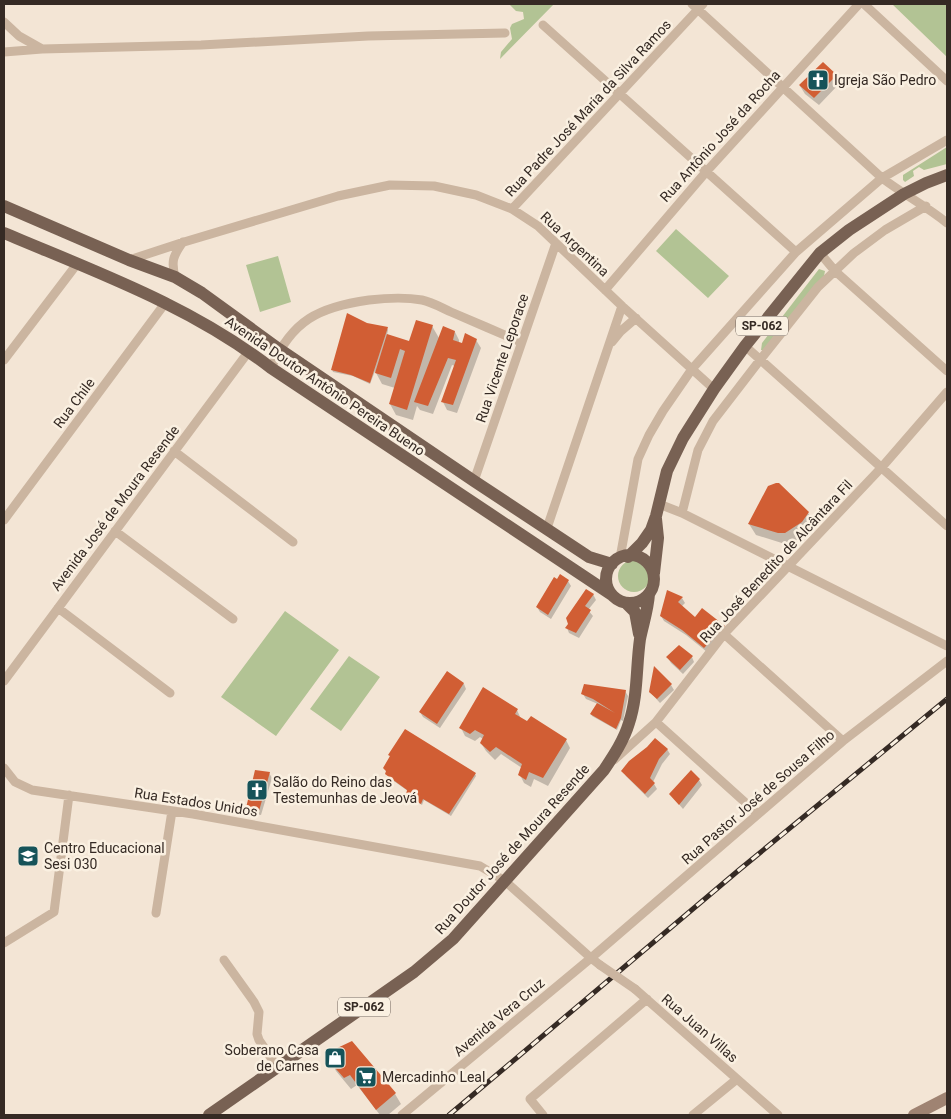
<svg xmlns="http://www.w3.org/2000/svg" width="951" height="1119" font-family="Roboto,sans-serif">
<style>
.green{fill:#b2c394}
.shadow{fill:#0003}
.building{fill:#d15e34}
.lines{fill:none;stroke-linecap:round;stroke-linejoin:round}
.street{stroke:#cbb5a0;stroke-width:9}
.secondary{stroke:#9f8372;stroke-width:12}
.primary{stroke:#786153;stroke-width:12}
.rail-casing{stroke:#352a24;stroke-width:5}
.rail{stroke:#faf0e1;stroke-width:3;stroke-dasharray:9;stroke-linecap:butt}
.street-bridge{stroke:#cbb5a0;stroke-width:9}
.labels{text-anchor:middle;stroke-width:5;stroke-linejoin:round;paint-order:stroke}
.shield{fill:#faf0e1;stroke:#70655d;stroke-width:1}
.shield-label{font-size:12px;font-weight:bold;fill:#352a24}
.poi-label{font-size:14px;fill:#352a24;stroke:#faf0e1;text-anchor:start}
.street-label{font-size:14px;fill:#352a24;stroke:#faf0e1}
</style>
<rect width="100%" height="100%" fill="#f3e5d5"/>
<path class="green" d="M509,4H554L500,59L501,52L512,39L510,28L512,24L524,19L523,12L516,11Z
M892,4H947V57Z
M947,147V164L924,170L919,167L913,171L914,176L905,182L903,180V175Z
M676,229L729,276L708,298L656,251Z
M278,256L291,302L260,312L246,265Z
M819,269L825,271L824,276L764,350H761L762,343Z
M618 576a16 16 0 1 1 32 0a16 16 0 1 1-32 0Z
M285,611L339,650L276,736L221,697Z
M349,656L380,677L341,731L310,709Z"/>
<path class="shadow" d="M836,75L840,83L819,105L805,94L800,86Z
M367,324L387,328L388,330L387,335L410,342L432,326L439,338L455,332L459,340V343L463,344L476,340L481,348L457,413L447,410L443,402L455,366L452,365L433,414L420,410L417,406L413,420L396,415L390,404L395,388L382,384L375,371L370,384L353,376L333,372L332,369Z
M778,484L808,513L815,524L808,533L792,543L785,544L756,535L749,524Z
M568,581L571,586L551,619L540,612L537,607Z
M593,594L596,600L588,610L593,616L579,638L569,633L567,628Z
M682,598L685,603L681,607L695,619L725,626L727,631L707,652L686,635L664,621L661,616Z
M692,657L694,662L683,674L671,663L668,658Z
M447,673L464,684L466,689L440,728L423,717L420,712Z
M671,685L674,690L660,703L650,692Z
M625,691L628,696L623,721L621,720L617,730L592,716L591,714L598,704L586,699L583,694Z
M517,710L521,719L566,740L570,748L548,786L534,779L531,787L524,783L520,775L522,768L501,754L495,760L486,751L481,743L483,739L480,737L475,741L465,736L461,728Z
M667,749L670,754L662,764L653,782L657,789L648,798L626,776L623,771Z
M389,755L475,774L476,776L451,816L424,800L422,805L409,797L408,791L388,777L387,772L384,768L390,757Z
M269,773L272,778L261,815L250,813L247,808Z
M699,780L702,785L683,809L670,794Z
M330,1059L395,1094L401,1104L388,1115H380L357,1085L351,1089L336,1071Z"/>
<path class="building" d="M823,62L837,75L814,98L799,85Z
M347,313L367,323L388,327L370,383L351,375L331,370Z
M416,320L433,325L407,410L389,404L405,351L400,349L391,378L375,373L387,334L409,341Z
M443,326L455,331L453,340L462,343L465,333L477,339L453,405L441,402L456,360L448,358L428,406L414,402Z
M776,483H779L809,512L802,522L785,533H778L748,524L768,486Z
M560,574L569,580L548,615L536,607L554,577L557,579Z
M586,589L594,594L585,606L591,610L576,633L565,628L568,624L566,618Z
M667,590L683,597L678,602L695,617L702,608L725,626L704,648L682,630L660,616Z
M679,645L693,656L680,670L666,657Z
M654,666L672,684L657,699L649,692Z
M447,671L464,683L437,724L419,712Z
M584,684L626,690L621,718L616,729L590,714L597,703L615,713L593,699L581,694Z
M483,687L518,709L515,714L527,721L531,716L567,739L543,778L529,772L526,780L518,775L522,764L496,747L490,752L480,743L484,735L475,730L470,734L459,728Z
M405,729L476,773L449,814L423,799L421,804L406,795L407,790L385,774L386,771L383,768L390,756L388,755Z
M655,738L668,749L659,759L650,778L655,783L645,794L621,771L629,761L647,747Z
M255,770L270,772L259,811L246,808Z
M691,770L700,779L679,805L669,794Z
M352,1041L396,1093L376,1110L350,1075L344,1078L328,1060L333,1050Z"/>
<g class="lines">
<path class="street" d="M692,4L882,178C903,194 926,206 947,223
M864,4L947,81
M4,22L19,36L42,49
M543,25L796,252
M4,52L42,49L201,45L368,36L505,33
M512,209L703,4
M820,253L835,271L947,371
M129,260L184,242L338,196L390,185L434,186L476,195L512,209L538,226L622,306L714,389
M175,277C171,261 173,256 183,242
M605,290L706,172L859,4
M612,342L621,331L636,318
M745,346L947,526
M4,360L77,264
M271,368C292,320 319,307 369,300C386,298 405,297 422,300C432,302 442,308 451,312C474,322 498,332 521,342
M174,451L293,542
M474,481L556,243
M659,504L682,513L947,646
M682,513L698,450L713,421L760,360L818,287L854,253L885,230L926,206
M4,520L166,302
M547,528L622,306
M115,531L233,619
M620,558L638,459L649,435L663,411L692,369L796,252L882,178L947,140
M58,608L170,693
M724,634L843,741
M4,681L249,351
M656,722L758,814
M614,760L656,722L724,634L882,467L947,392
M4,768L15,782L32,790L193,814L480,866L505,881L591,958L600,965
M156,913L172,811
M4,943L54,912L69,795
M224,960L254,1002L259,1012L257,1034L259,1040L278,1068
M635,989L778,1115
M402,1115L591,958L843,741L947,661
M543,1115L530,1099L647,999
M693,1115L737,1079"/>
<path class="secondary" d="M914,1115L947,1098"/>
<path class="primary" d="M4,206L129,260L175,277L202,293L279,349L474,481L589,557L612,564
M4,233C96,272 191,306 271,368L612,595
M606 579a24 24 0 1 1 48 0a24 24 0 1 1-48 0Z
M628,557L642,543L651,530L656,516L667,471L683,438L714,389L745,346L820,253L849,230L904,194L926,183L947,175
M654,573L658,538L656,519
M626,603L635,612L639,634
M209,1115L414,972L453,939L604,770C614,755 624,740 629,723C638,696 636,667 640,639C643,624 648,610 649,594"/>
<g class="rail-casing">
<path id="rail" d="M449,1115L739,870L947,699"/>
</g>
<use href="#rail" class="rail"/>
<path class="street-bridge" d="M600,965L635,989"/>
</g>
<defs>
<g id="church-square" transform="scale(1.125)"><rect x="-9" y="-9" width="18" height="18" rx="4" fill="#165359" stroke="#faf0e1"/><path d="M-1.2-6h2.4v3.5h3.3v2.4h-3.3V6h-2.4V-.1h-3.3v-2.4h3.3Z" fill="#fff"/></g>
<g id="school-square" transform="scale(1.125)"><rect x="-9" y="-9" width="18" height="18" rx="4" fill="#165359" stroke="#faf0e1"/><path d="M0-5L7-2L0 1L-7-2ZM-4 1L0 2.5L4 1V4Q0 6-4 4Z" fill="#fff"/></g>
<g id="shop-square" transform="scale(1.125)"><rect x="-9" y="-9" width="18" height="18" rx="4" fill="#165359" stroke="#faf0e1"/><path d="M-5-2.5h2.3a2.7 3.5 0 0 1 5.4 0H5L5.5 6h-11ZM-1.5-2.5h3a1.5 2.3 0 0 0-3 0Z" fill="#fff"/></g>
<g id="supermarket-square" transform="scale(1.125)"><rect x="-9" y="-9" width="18" height="18" rx="4" fill="#165359" stroke="#faf0e1"/><path d="M-6-5.5h2.5l.6 2H6L4.5 2H-2.5L-4.4-4H-6ZM-1.5 3.2a1.3 1.3 0 1 0 .1 0ZM3 3.2a1.3 1.3 0 1 0 .1 0Z" fill="#fff"/></g>
</defs>
<g fill-rule="evenodd">
<use href="#church-square" x="818" y="80"/>
<use href="#church-square" x="257" y="790"/>
<use href="#school-square" x="28" y="856"/>
<use href="#shop-square" x="335" y="1058"/>
<use href="#supermarket-square" x="366" y="1077"/>
</g>
<g class="labels">
<g class="shield">
<rect x="736" y="316.5" width="52" height="19" rx="4"/>
<rect x="338" y="997.5" width="52" height="19" rx="4"/>
</g>
<g class="shield-label">
<text x="762" y="330">SP-062</text>
<text x="364" y="1011">SP-062</text>
</g>
<g class="poi-label">
<text x="834" y="85">Igreja São Pedro</text>
<text x="273" y="787">Salão do Reino das<tspan x="273" dy="16">Testemunhas de Jeová</tspan></text>
<text x="44" y="853">Centro Educacional<tspan x="44" dy="16">Sesi 030</tspan></text>
<text x="319" y="1055" text-anchor="end">Soberano Casa<tspan x="319" dy="16">de Carnes</tspan></text>
<text x="382" y="1082">Mercadinho Leal</text>
</g>
<g class="street-label">
<text transform="translate(588 108) rotate(-47)" y="5">Rua Padre José Maria da Silva Ramos</text>
<text transform="translate(720 136) rotate(-48)" y="5">Rua Antônio José da Rocha</text>
<text transform="translate(575 244) rotate(43)" y="5">Rua Argentina</text>
<text transform="translate(502 358) rotate(-71)" y="5">Rua Vicente Leporace</text>
<text transform="translate(325 386) rotate(34)" y="5">Avenida Doutor Antônio Pereira Bueno</text>
<text transform="translate(74 403) rotate(-53)" y="5">Rua Chile</text>
<text transform="translate(115 508) rotate(-53)" y="5">Avenida José de Moura Resende</text>
<text transform="translate(776 561) rotate(-47)" y="5">Rua José Benedito de Alcântara Fil</text>
<text transform="translate(758 797) rotate(-41)" y="5">Rua Pastor José de Sousa Filho</text>
<text transform="translate(196 802) rotate(9)" y="5">Rua Estados Unidos</text>
<text transform="translate(512 849) rotate(-48)" y="5">Rua Doutor José de Moura Resende</text>
<text transform="translate(499 1017) rotate(-40)" y="5">Avenida Vera Cruz</text>
<text transform="translate(700 1028) rotate(41)" y="5">Rua Juan Villas</text>
</g>
</g>
<rect width="951" height="1119" fill="none" stroke="#352a24" stroke-width="10"/>
</svg>
